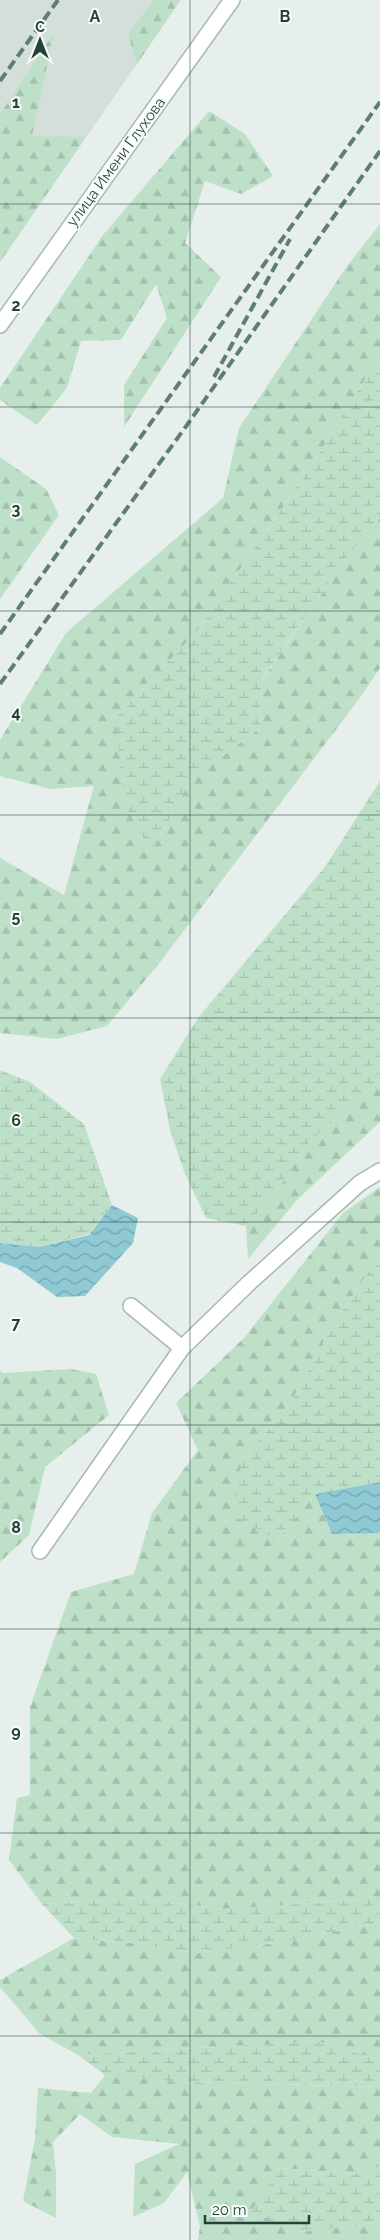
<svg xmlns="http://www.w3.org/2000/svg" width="380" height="2240" font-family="Raleway,sans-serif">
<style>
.built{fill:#d4dfda}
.forest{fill:url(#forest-firs)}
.wetland{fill:url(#wetland-marsh)}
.water{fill:url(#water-waves)}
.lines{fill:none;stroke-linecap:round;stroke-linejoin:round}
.service-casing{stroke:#a8b8b2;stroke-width:18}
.minor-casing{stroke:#a8b8b2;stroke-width:18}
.service{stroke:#fff;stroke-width:15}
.minor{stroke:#fff;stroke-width:15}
.rail{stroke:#5f7d75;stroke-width:4;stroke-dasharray:10 5;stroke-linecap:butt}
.grid{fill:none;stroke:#24423a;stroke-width:1;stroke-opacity:0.55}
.labels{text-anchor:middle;stroke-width:4;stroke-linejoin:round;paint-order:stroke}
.street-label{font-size:15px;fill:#24423a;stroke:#f7fbf9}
.grid-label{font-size:16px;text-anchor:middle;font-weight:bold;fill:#24423a;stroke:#f7fbf9;stroke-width:4;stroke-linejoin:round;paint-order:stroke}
</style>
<defs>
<pattern id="forest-firs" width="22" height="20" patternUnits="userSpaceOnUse" patternTransform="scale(1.25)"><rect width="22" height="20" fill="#bfe0c8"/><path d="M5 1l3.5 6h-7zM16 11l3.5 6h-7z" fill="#a4c1ad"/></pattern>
<pattern id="wetland-marsh" width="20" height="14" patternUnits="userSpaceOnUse" patternTransform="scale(1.25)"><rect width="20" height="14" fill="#bfe0c8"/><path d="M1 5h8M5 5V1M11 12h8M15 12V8" fill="none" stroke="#a4c1ad"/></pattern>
<pattern id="water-waves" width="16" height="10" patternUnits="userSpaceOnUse" patternTransform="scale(1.25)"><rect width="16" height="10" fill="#8ec9d4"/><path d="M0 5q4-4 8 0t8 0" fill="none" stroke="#74a5ad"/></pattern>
</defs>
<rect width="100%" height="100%" fill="#e6efeb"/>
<path class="built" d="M0,0H181L0,262Z"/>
<path class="forest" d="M154,0H180L137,64L128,34Z
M54,33L32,136L86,137L0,262V114Z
M209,111L245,134L273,176L241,194L205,181L185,243L221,277L124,427V385L167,318L156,284L121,340L81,341L67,388L37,425L0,400V388L103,235Z
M380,224V355L314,462L198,630L116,717L151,852L190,781L260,728L262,680L350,553L380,518V668L359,699L161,961L107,1026L57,1039L0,1033V858L64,895L94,786L50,789L0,776V740L66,633L223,498L239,428L347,266Z
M0,457L46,489L59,515L0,599Z
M380,1081V1122L297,1200L248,1259L246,1226L280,1186L310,1141Z
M380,1187V1255L334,1323L287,1409L241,1460L278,1540L315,1494L332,1534L376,1533L380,1531V1896L355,1900L224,1909L137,1898L42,1904L9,1860L17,1798L30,1795V1707L71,1592L134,1574L152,1513L198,1450L176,1403L244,1338L343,1213Z
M70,1369L96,1374L109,1415L45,1467L29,1535L0,1562V1371L3,1373Z
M380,1923V2060L317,2041L78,2055L40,2034L0,1987V1980L74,1938L130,1943L195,1953L275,1943Z
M105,2075L179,2082L380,2087V2166L354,2174L281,2168L299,2232L380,2222V2240H198L200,2227L187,2172L164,2203L133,2217L135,2164L179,2144L112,2137L80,2114L53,2142L56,2174V2218L23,2201L35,2139L38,2088L91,2093Z"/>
<path class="wetland" d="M380,355V518L350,553L262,679L260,728L190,781L151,852L124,804L116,717L198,630L314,462Z
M380,781V1081L310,1141L280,1186L246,1226L206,1218L185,1174L170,1130L160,1079L198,1018L325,867Z
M0,1070L30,1082L84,1124L112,1205L89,1234L39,1247L0,1243Z
M380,1255V1482L315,1494L278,1540L235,1517L241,1460L287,1409L334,1323Z
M380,1896V1923L275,1943L195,1953L130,1943L74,1938L42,1904L137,1898L224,1909L355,1900Z
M317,2041L380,2060V2087L179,2082L105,2075L78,2055Z
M380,2166V2222L299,2232L251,2211L281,2168L354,2174Z"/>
<path class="water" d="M112,1205L138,1218L133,1243L85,1296L57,1297L17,1268L0,1262V1243L39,1247L89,1235Z
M380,1482V1531L377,1533L332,1534L315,1494Z"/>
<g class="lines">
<g class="service-casing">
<path id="service" d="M131,1306L182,1348
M40,1551L182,1348L249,1283L360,1183L380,1171"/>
</g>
<g class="minor-casing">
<path id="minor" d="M0,325L232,0"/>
</g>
<use href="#service" class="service"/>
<use href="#minor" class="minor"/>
<path class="rail" d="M0,81L58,0
M214,377L290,239
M0,634L380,102
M0,684L187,425L380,151"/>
</g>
<path class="grid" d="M190,0V2240M0,204H380M0,407H380M0,611H380M0,815H380M0,1018H380M0,1222H380M0,1425H380M0,1629H380M0,1833H380M0,2036H380"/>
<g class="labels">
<g class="street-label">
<text transform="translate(116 162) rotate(-54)" y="5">улица Имени Глухова</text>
</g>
</g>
<g class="grid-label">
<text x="95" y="22">A</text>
<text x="285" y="22">B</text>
<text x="16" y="108">1</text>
<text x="16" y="311">2</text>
<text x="16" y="515">3</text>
<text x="16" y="718">4</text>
<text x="16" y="922">5</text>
<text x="16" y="1126">6</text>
<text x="16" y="1329">7</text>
<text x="16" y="1533">8</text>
<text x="16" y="1737">9</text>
</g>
<g transform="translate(40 40)" stroke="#f7fbf9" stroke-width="4" paint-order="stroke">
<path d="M0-4L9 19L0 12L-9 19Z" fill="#24423a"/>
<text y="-8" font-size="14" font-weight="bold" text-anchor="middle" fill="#24423a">С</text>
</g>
<path d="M205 2215v8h104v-8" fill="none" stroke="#24423a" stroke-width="2.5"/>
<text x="212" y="2215" font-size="15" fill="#24423a" stroke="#f7fbf9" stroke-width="4" paint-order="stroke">20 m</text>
</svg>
